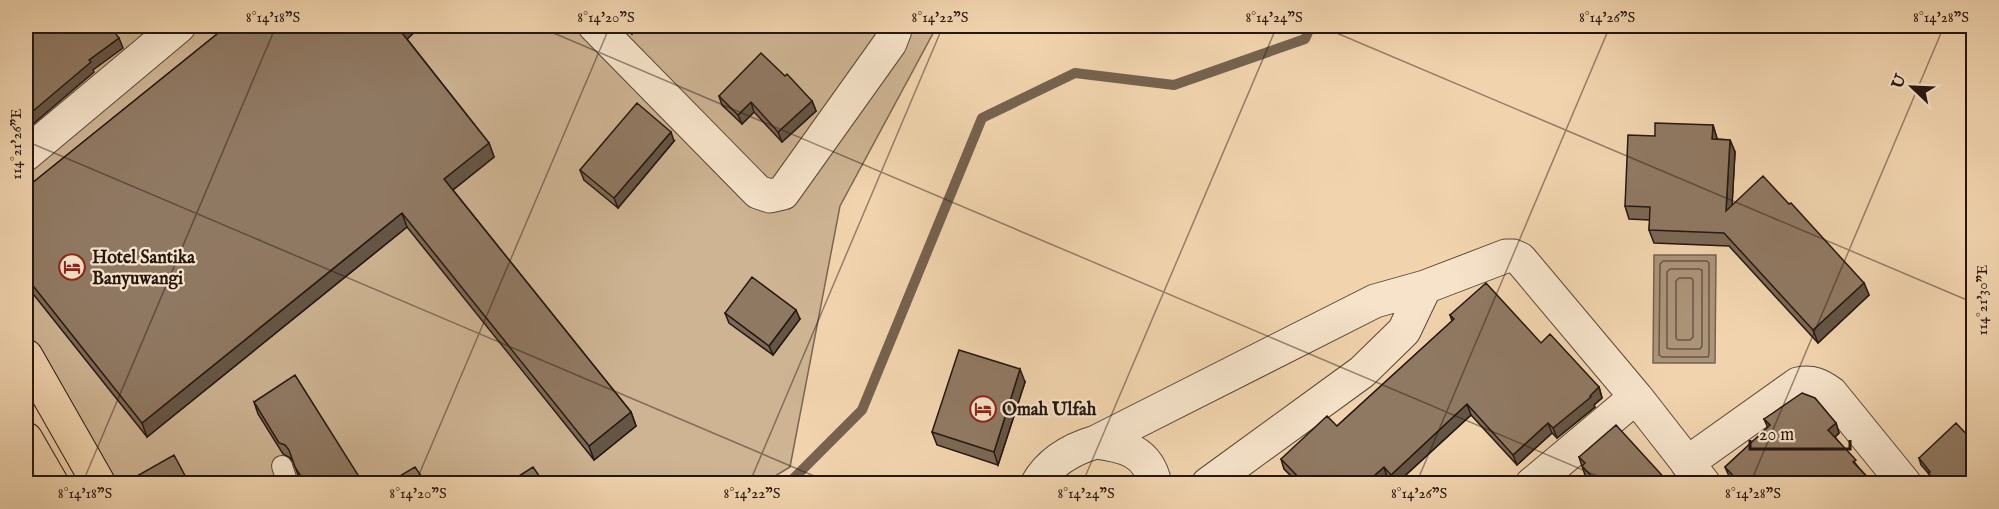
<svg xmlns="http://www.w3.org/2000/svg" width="1999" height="509" font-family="'IM FELL English',serif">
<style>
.green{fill:#ceb493;stroke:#7a6652;stroke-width:1.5}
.water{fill:#ac9479;stroke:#76624f;stroke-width:1.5}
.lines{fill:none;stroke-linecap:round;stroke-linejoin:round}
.shore{stroke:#695645;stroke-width:1.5}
.stream{stroke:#76624f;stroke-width:10}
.service-casing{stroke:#594638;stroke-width:22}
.minor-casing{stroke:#594638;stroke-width:35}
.trunk-casing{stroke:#261711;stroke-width:35}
.service{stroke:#f6e3ca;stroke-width:20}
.minor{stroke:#f6e3ca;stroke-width:33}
.trunk{stroke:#f1d4ae;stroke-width:33}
.wall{fill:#7c6855;stroke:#261711;stroke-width:1.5}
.shaded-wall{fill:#655545;stroke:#261711;stroke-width:1.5}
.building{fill:#907963;stroke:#261711;stroke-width:1.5}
.ticks{fill:none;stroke:#261711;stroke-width:1.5;stroke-opacity:0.45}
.labels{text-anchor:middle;stroke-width:4.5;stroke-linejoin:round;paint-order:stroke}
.poi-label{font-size:18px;font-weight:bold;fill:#261711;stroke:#f6e3ca;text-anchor:start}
.neatline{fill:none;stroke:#261711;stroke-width:2}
.ticks-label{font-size:15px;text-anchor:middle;fill:#261711}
</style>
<rect width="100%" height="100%" fill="#f1d4ae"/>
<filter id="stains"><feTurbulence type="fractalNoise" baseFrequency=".00333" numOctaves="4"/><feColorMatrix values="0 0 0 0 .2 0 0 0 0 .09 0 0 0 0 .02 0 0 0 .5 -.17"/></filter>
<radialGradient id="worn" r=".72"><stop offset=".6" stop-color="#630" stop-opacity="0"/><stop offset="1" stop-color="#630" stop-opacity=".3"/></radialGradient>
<path class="green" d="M26,26H937L840,206L790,467L762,484L116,483L26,346Z"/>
<path class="water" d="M1654,255H1716L1715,363H1653Z"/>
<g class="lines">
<path class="shore" d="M1663,261H1707L1709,263V354L1708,357H1662L1659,355L1660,264Z
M1670,269H1699L1702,270V346L1700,349H1670L1667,348V272Z
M1679,278H1691L1693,280V337L1690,340H1678L1676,338V281Z"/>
<path class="stream" d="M788,484L862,410L982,118L1075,73L1174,85L1305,39L1311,26"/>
<g class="service-casing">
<path id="service" d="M282,466L288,484"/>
</g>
<g class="minor-casing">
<path id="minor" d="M595,26L758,192L770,196L783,193L890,43L895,30V26
M26,154L179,26
M1096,442C1125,446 1148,451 1155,484
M1687,463L1798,384C1812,381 1820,385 1831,393L1905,484
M1037,484C1050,461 1072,449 1096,442L1375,301L1425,287L1506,256H1513L1520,259L1636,397L1704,484
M1208,484L1362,372L1404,331L1425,287
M1532,484L1636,397"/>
</g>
<g class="trunk-casing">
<path id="trunk" d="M26,356L99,484
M26,439L52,484"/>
</g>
<use href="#service" class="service"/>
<use href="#minor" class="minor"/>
<use href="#trunk" class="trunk"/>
</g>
<path class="wall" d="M227,26H421L407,39L489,143L494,157L453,190L631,412L636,426L594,460L407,227L147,437L26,285V188Z
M623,26H640L632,34Z
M719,96L812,101L816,111L782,142L754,112L742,124L722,105Z
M1713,125L1717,139L1730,140L1735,152L1732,205L1864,283L1869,295L1818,343L1729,246L1654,243L1649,230L1650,220L1629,219L1625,206L1655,136Z
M674,141L618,208L584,180L580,170Z
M725,313L800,319L773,355L729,323Z
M1450,315L1541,343L1599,387L1602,398L1594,405L1595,407L1557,438L1552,433L1517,465L1471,415L1397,483H1393L1387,477L1380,483H1298L1284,469L1281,459L1337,426L1452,321Z
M1025,382L998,465L937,445L932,432Z
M254,402L363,483H302L299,478L293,461L289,457L283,454L258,414Z
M1764,419L1836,423L1839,433L1835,437L1859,468L1873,483H1735L1729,476L1725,467L1768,428Z
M1579,457L1669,483H1593L1585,475Z
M1919,458L1974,483H1934L1931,480L1929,474L1921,465Z"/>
<path class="shaded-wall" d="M401,26H421L403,43L398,28Z
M629,26H640L632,34Z
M119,38L123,48L93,70L94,72L26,130V117L89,60Z
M812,101L816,111L782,142L778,132Z
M751,102L754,112L742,124L738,115Z
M1713,125L1717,138L1716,152L1712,139Z
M671,132L674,141L618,208L614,198Z
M1730,140L1735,152L1731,223L1726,211Z
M489,143L494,157L449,193L444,179Z
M402,213L407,227L147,437L142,423Z
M1864,283L1869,295L1818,343L1813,330Z
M796,310L800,319L773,355L769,346Z
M1020,369L1025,382L998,465L994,452Z
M1599,387L1602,398L1594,405L1595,407L1557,438L1553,428Z
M1467,404L1471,415L1397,483H1394L1391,475Z
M631,412L636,426L594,460L589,446Z
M1548,423L1552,433L1517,465L1513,455Z
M1836,423L1839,433L1832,440L1828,430Z
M1384,467L1387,477L1380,483H1366Z"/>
<path class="building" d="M26,26H110L119,38L89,60L91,62L26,117Z
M227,26H401L398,28L489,143L444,179L631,412L589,446L402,213L142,423L26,277V188Z
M761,53L785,76L787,74L812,101L778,132L751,102L738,115L719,96Z
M637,103L671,132L614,198L580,170Z
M1655,123L1713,125L1712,139L1730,140L1726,211L1763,176L1789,204L1791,203L1864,283L1813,330L1724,233L1649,230L1650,207L1625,206L1628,135L1655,136Z
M752,277L796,310L769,346L725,313Z
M1486,283L1541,343L1550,334L1599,387L1590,396L1591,397L1553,428L1548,423L1513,455L1467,404L1391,475L1384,467L1366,483H1304L1281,459L1327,416L1337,426L1454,319L1450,315Z
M959,350L1020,369L994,452L932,432Z
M295,375L363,483H305L295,467L289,450L285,445L279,443L254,402Z
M1802,393L1815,398L1836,423L1828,430L1856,460L1853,462L1873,483H1740L1725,467L1770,425L1764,419Z
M1956,423L1974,442V483H1938L1928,473L1930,472L1919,458Z
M1616,425L1669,483H1598L1582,466L1585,463L1579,457Z
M174,455L189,483H132L130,480Z
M415,467L426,483H388Z
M533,467L544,483H508Z"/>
<path class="ticks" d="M537,26L1616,484M1320,26L1974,303M26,141L833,484M26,473L50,484M82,484L276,26M415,484L610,26M749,484L943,26M1082,484L1277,26M1416,484L1610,26M1750,484L1944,26"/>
<defs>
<g id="hotel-ring" transform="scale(1.35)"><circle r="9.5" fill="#f6e3ca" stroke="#8f2418" stroke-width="1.5"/><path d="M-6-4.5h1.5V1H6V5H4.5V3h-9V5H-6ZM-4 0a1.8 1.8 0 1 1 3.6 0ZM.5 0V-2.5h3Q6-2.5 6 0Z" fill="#8f2418"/></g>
</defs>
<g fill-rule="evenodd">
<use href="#hotel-ring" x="72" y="267"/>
<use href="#hotel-ring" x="983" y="409"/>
</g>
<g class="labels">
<g class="poi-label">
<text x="92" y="263">Hotel Santika<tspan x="92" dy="21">Banyuwangi</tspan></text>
<text x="1002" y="415">Omah Ulfah</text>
</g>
</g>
<rect width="1999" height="509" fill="none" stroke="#f1d4ae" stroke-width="66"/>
<g transform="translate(1912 87) rotate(293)" stroke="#f6e3ca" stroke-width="4.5" paint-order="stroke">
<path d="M0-4.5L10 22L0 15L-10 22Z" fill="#261711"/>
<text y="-9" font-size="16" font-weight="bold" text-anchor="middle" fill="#261711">U</text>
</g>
<path d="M1750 440v9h100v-9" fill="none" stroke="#261711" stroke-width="3"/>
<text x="1759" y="440" font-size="18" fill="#261711" stroke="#f6e3ca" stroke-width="4.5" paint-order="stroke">20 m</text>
<rect x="33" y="33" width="1933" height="443" class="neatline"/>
<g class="ticks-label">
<text x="273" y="22">8°14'18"S</text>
<text x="606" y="22">8°14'20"S</text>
<text x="940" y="22">8°14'22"S</text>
<text x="1274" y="22">8°14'24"S</text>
<text x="1607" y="22">8°14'26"S</text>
<text x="1941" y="22">8°14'28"S</text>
<text transform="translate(16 144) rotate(-90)" y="5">114°21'26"E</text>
<text transform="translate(1982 300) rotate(-90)" y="5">114°21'30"E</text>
<text x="85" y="498">8°14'18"S</text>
<text x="418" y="498">8°14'20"S</text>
<text x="752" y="498">8°14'22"S</text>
<text x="1086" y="498">8°14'24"S</text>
<text x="1419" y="498">8°14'26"S</text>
<text x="1753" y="498">8°14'28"S</text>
</g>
<rect width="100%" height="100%" filter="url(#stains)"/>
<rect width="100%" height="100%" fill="url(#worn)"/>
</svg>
